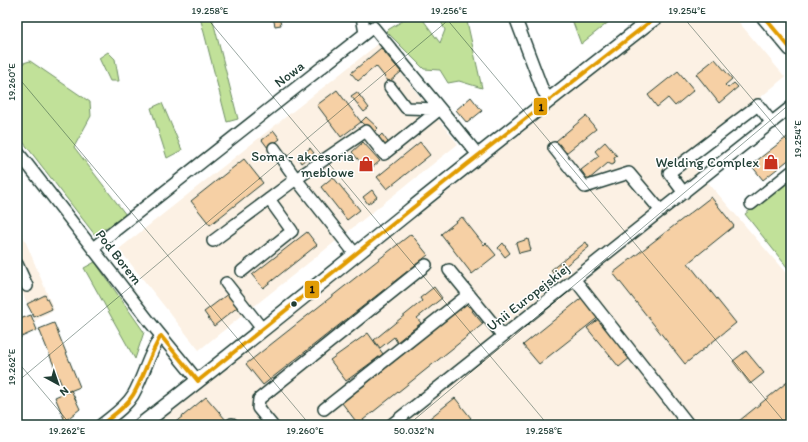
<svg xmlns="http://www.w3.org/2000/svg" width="808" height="442" font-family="Itim,sans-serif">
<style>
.built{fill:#fcf1e4}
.green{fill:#c1e199;stroke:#708f66}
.building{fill:#f6d0a5;stroke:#1f3d34}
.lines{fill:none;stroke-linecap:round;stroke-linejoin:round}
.minor-casing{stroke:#1f3d34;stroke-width:14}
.major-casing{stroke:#1f3d34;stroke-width:17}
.minor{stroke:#fff;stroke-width:11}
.major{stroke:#fff;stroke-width:14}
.bus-1-casing{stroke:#fff;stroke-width:7}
.bus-1{stroke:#e19c05;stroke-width:4}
.ticks{fill:none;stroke:#1f3d34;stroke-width:1;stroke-opacity:0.45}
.bus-dot{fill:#1f3d34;stroke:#fff;stroke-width:1.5}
.labels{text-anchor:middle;stroke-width:3;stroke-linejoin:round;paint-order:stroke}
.street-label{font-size:14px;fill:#1f3d34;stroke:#fff}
.poi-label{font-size:14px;fill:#1f3d34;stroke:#fff;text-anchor:end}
.line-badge{stroke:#fff;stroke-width:1.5}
.pale-badge-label{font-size:11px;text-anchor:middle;font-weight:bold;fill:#111}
.neatline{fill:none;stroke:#1f3d34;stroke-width:1.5}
.ticks-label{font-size:10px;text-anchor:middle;fill:#1f3d34}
</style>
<rect width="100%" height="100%" fill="#fff"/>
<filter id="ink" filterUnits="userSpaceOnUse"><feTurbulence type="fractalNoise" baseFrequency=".025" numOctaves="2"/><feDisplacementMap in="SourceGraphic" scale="8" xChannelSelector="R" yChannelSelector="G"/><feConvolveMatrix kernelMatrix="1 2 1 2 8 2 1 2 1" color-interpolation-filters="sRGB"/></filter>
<g filter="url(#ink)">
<path class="built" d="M670,17H730L737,20L785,77L687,158L791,279V425H153L666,18Z
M378,44L458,144L199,350L119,249Z
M17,221L54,310L35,321L17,281Z"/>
<path class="green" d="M200,17H212L238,119L227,122Z
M409,17H421L440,43L445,30L439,17H466L482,88L459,81L448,83L440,70L424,69L386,31Z
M571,17H609L610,21L581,44Z
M108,52L115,59L119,81H110L99,58Z
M30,61L90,102L91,116L74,147L126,215L95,235L17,134V103L19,101L17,98V65Z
M162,103L182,150L167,158L151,108Z
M791,179V272L745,214Z
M95,262L144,332L135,359L84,268Z"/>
<path class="building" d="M273,17H279L281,25L275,26Z
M381,48L401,72L389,82L376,66L358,81L351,73Z
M715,59L732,79L725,85L728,88L734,83L738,87L719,103L696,74Z
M678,71L694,90L675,106L668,98L657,107L648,95Z
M337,90L361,122L341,137L317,105Z
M357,92L369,108L364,112L351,96Z
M471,97L482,111L467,123L456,110Z
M586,116L596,129L566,153L556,141Z
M366,117L378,128L373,133L361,122Z
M274,131L280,139L268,148L262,140Z
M382,134L390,145L386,148L378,138Z
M791,134V158L763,180L751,165Z
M363,142L380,161L368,171L352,152Z
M420,142L430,155L387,189L377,177Z
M605,142L617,156L614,158L615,161L614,164L612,165L608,163L588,180L581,170L599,156L595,151Z
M310,148L314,153L301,163L298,158Z
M244,159L263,183L210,225L191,201Z
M333,177L360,210L347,220L321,187Z
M372,190L377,197L368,204L363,197Z
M711,197L734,226L688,263L736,323L685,364L613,273Z
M462,217L484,245L486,243L496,255L472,274L441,234Z
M307,232L317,245L263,288L252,275Z
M411,234L428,255L263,385L246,364Z
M528,239L531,250L519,253L516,243Z
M586,242L589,247L554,275L551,270Z
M503,243L510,253L505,257L498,248Z
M434,287L442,298L417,318L421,323L397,342L394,337L380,348L374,340L422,301L420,298Z
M229,293L239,306L214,326L204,312Z
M45,295L52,309L34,317L27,304Z
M584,296L600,316L539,364L523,345Z
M466,304L469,307L471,305L475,309L472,311L483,324L358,424L342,403Z
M31,315L37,330L17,339V320Z
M600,318L631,357L619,367L587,328Z
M54,323L80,387L65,393L39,329Z
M368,333L383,354L346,381L330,360Z
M746,351L764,373L750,384L733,361Z
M791,379V425H734Z
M71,390L80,409L65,421L55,397Z
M206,397L226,420L220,425H172Z
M455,398L471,418L463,425H421Z"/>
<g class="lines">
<g class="minor-casing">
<path id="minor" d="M362,17L365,33
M515,17L543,91L550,100
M390,87L406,108L440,109
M274,148L296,179L356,255
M554,148L585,187L629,173L661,211
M17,151L149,321L198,381
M684,193L669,173L758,105L772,123
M751,204L791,172
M213,241L296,179L366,131L384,154L440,109
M93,248L373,27L479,156
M17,264L27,286
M449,270L503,336
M242,271L292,231L269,199
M575,280L689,425
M226,283L263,330
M324,409L469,294
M232,424L233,425
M101,425C112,416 125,408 133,395C144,376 148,354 161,336
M272,425L258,408L259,399L426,265
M391,425L791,107"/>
</g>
<g class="major-casing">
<path id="major" d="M764,17L791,49
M777,17L791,33
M141,425C231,356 319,284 407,213C486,149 566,87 646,24L656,17"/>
</g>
<use href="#minor" class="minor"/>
<use href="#major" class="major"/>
<g class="bus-1-casing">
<path id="bus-1" d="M764,17L791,49
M161,336L198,381
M198,381L466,165L656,17
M101,425C112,416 125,408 133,395C144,377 149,355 161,336"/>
</g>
<use href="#bus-1" class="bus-1"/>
</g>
</g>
<path class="ticks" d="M206,17L548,425M445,17L787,425M683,17L791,145M17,76L310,425M17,361L71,425M17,382L452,17M408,425L791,103"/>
<defs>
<g id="shop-bare" transform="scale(1.2)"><path d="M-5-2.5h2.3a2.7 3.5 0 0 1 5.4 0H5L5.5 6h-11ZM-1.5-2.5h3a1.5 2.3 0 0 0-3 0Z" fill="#c8321e" stroke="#fff" stroke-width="2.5" paint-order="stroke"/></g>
</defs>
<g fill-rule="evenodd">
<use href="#shop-bare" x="771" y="162"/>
<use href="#shop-bare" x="366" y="164"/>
</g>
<circle class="bus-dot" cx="294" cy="304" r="3.5"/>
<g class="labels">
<g class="street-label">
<text transform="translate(289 74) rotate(-38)" y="5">Nowa</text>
<text transform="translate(119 257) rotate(52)" y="5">Pod Borem</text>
<text transform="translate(528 297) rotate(-38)" y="5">Unii Europejskiej</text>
</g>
<g class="poi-label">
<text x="354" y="161">Soma - akcesoria<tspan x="354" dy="16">meblowe</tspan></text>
<text x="759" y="167">Welding Complex</text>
</g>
</g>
<g class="line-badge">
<rect x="533" y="97" width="15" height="19" rx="4" fill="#e19c05"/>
<rect x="304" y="280" width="16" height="19" rx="4" fill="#e19c05"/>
</g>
<g class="pale-badge-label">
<text x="541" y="111">1</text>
<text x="312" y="293">1</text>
</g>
<rect width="808" height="442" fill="none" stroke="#fff" stroke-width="44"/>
<g transform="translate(58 384) rotate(140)" stroke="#ffffff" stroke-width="3" paint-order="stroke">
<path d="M0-3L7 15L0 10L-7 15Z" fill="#1f3d34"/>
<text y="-6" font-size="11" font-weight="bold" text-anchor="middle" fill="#1f3d34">N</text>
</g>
<rect x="22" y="22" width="764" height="398" class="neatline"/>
<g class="ticks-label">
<text x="210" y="14">19.258°E</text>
<text x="449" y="14">19.256°E</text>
<text x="687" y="14">19.254°E</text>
<text transform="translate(11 82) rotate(-90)" y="4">19.260°E</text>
<text transform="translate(797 139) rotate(-90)" y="4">19.254°E</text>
<text transform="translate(11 367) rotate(-90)" y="4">19.262°E</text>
<text x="67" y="434">19.262°E</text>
<text x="305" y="434">19.260°E</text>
<text x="414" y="434">50.032°N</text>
<text x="544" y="434">19.258°E</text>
</g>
</svg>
